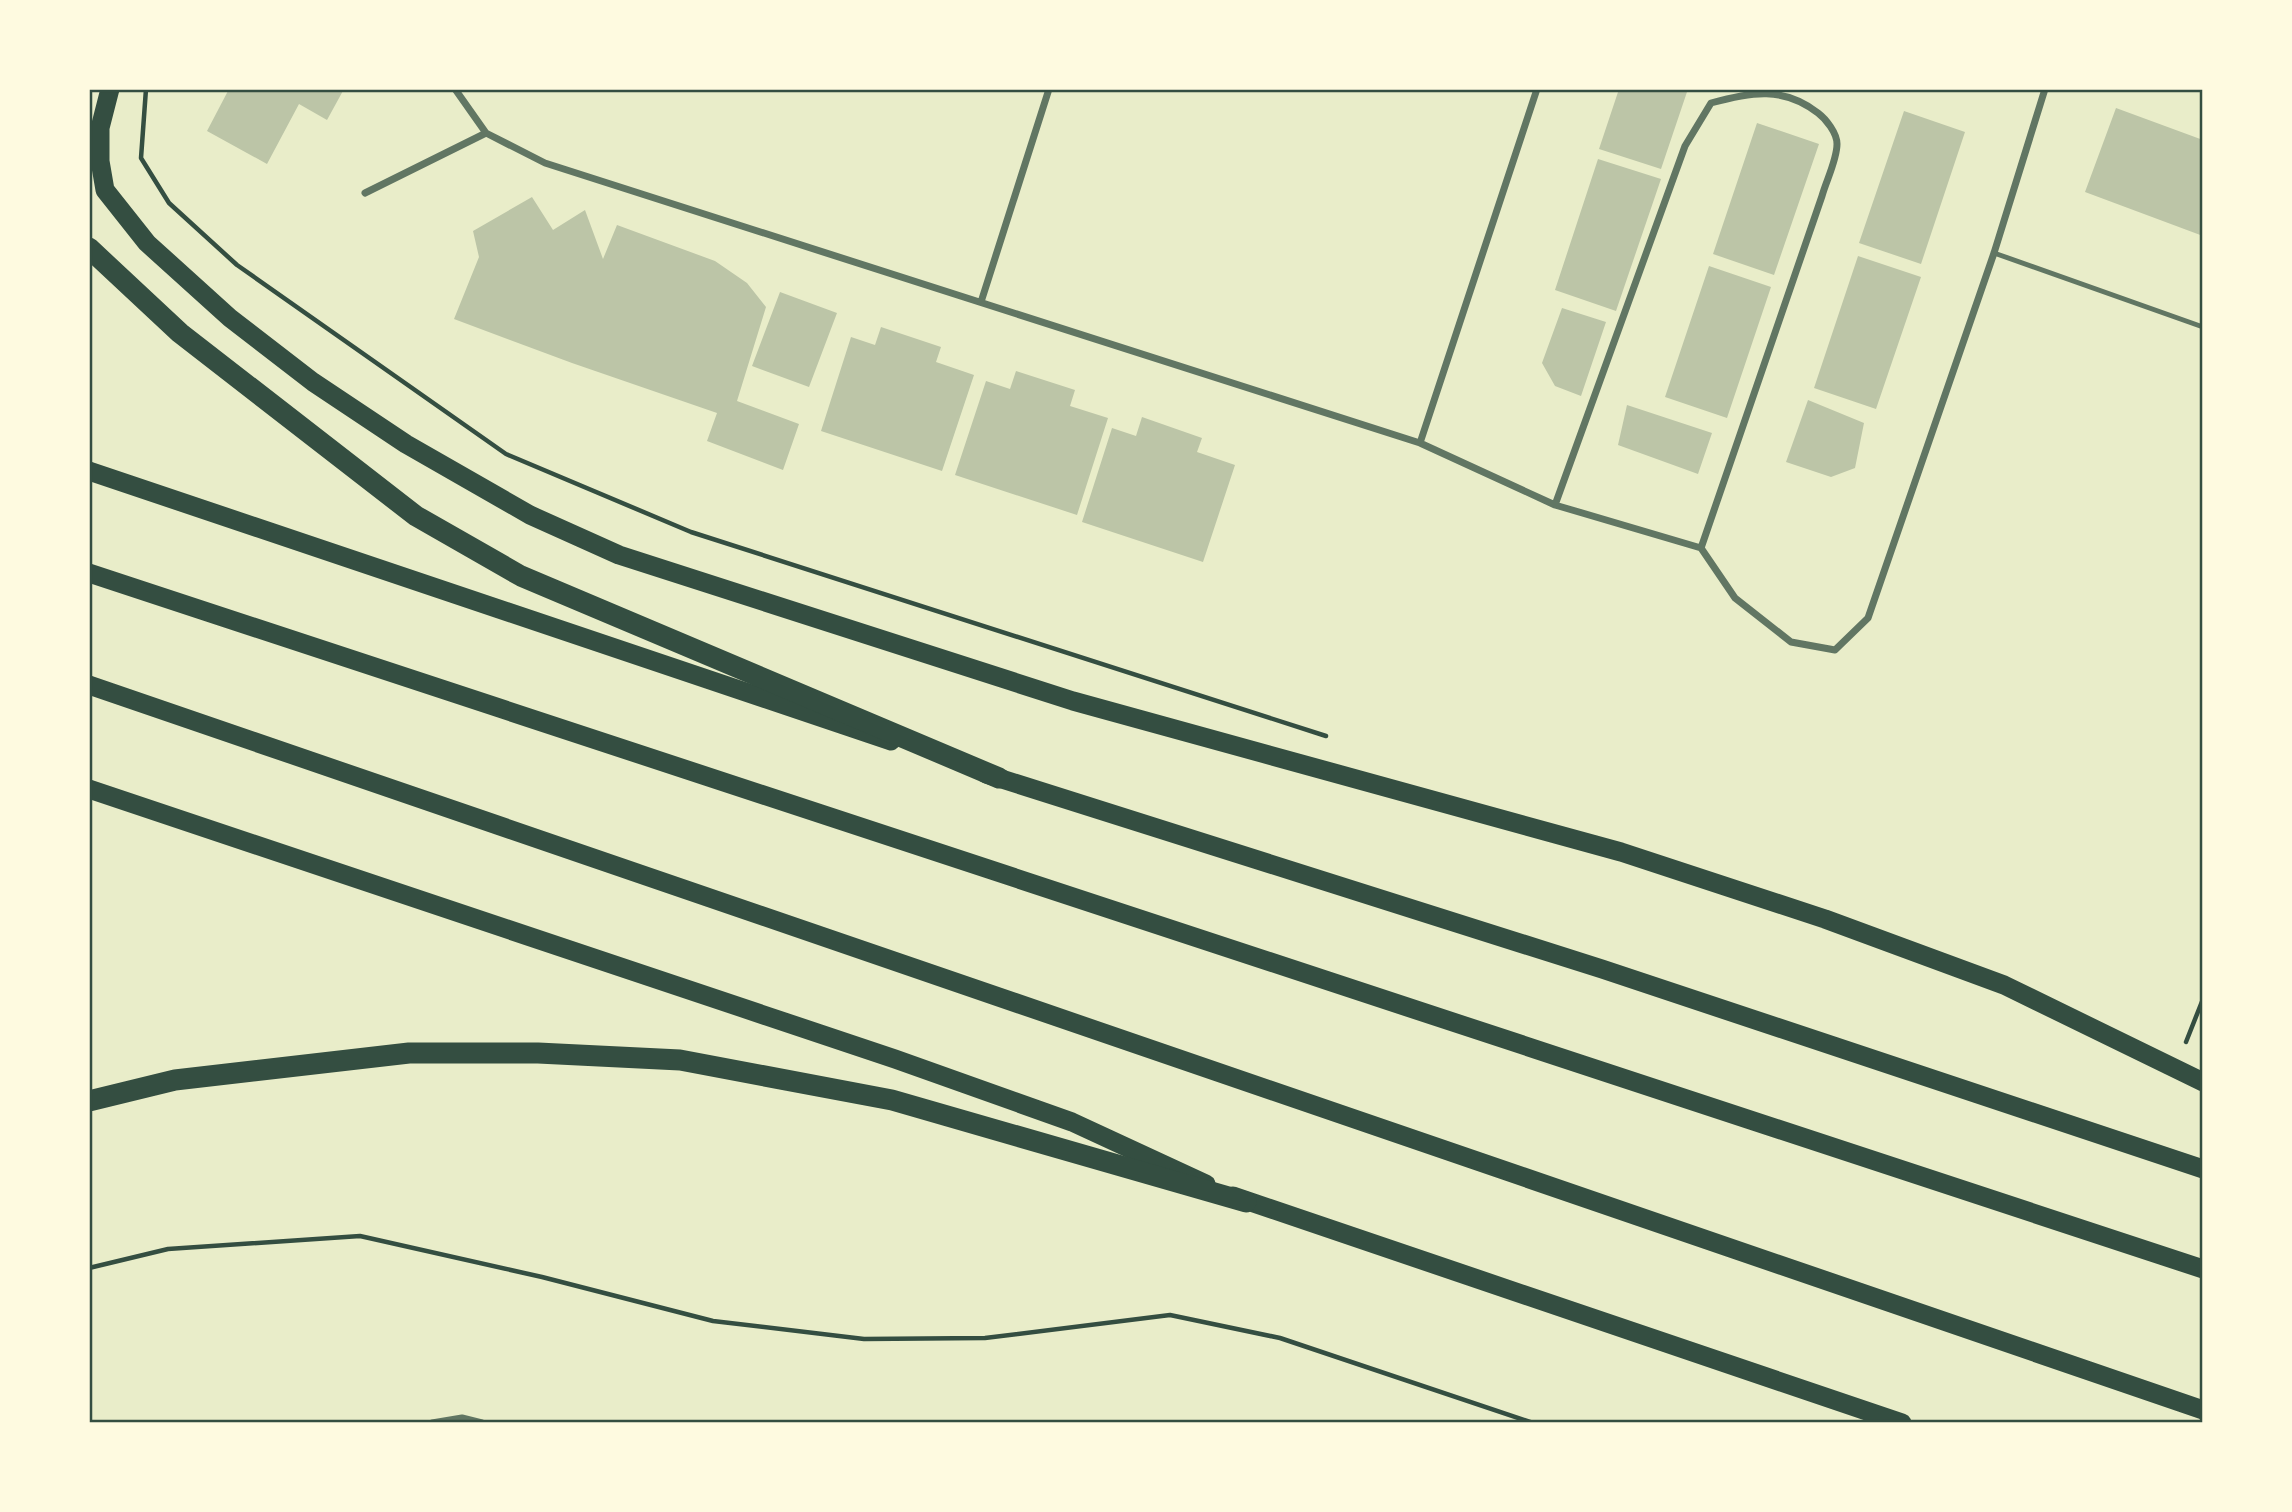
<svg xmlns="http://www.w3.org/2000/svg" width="2292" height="1512" font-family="Lato,sans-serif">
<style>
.building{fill:#bcc5a7}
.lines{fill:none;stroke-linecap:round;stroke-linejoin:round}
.path{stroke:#344e41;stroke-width:4.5}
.service{stroke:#617663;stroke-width:5}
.minor{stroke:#617663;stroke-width:7}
.trunk{stroke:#344e41;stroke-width:19}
.motorway{stroke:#344e41;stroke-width:21}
.neatline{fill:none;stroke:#344e41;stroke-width:2.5}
</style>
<rect width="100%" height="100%" fill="#e9edc9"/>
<path class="building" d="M229,89H344L327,120L299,104L267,164L207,131Z
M1619,89H1688L1661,169L1599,149Z
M2116,108L2203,140V236L2085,192Z
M1904,111L1965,132L1921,264L1859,243Z
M1757,123L1819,144L1774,275L1713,254Z
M1598,159L1661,179L1616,311L1555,290Z
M532,197L553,230L585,210L603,259L617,225L715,261L747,283L766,307L737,401L799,424L783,470L707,441L717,413L572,363L454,319L479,257L473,231Z
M1858,256L1921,277L1876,409L1814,388Z
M1709,266L1771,287L1727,418L1665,397Z
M780,292L837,313L809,387L752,366Z
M1562,308L1606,322L1581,396L1555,386L1542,363Z
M881,327L941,347L936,362L974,375L942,471L821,431L851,337L875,345Z
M1016,371L1075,390L1070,406L1108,418L1077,515L955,475L986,381L1010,389Z
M1808,400L1864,423L1855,468L1831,477L1786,462Z
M1627,405L1712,433L1698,474L1618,445Z
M1142,417L1202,438L1197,452L1235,465L1203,562L1082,522L1112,428L1136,436Z"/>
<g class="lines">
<path class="path" d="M146,89L141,158L169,203L237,265L506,454L691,532L1326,736
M2186,1042L2203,999
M89,1268L168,1249L360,1236L542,1277L713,1321L864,1339L985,1338L1170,1315L1280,1338L1533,1423"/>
<path class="service" d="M1994,253L2203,327"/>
<path class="minor" d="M455,89L486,133L545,163L1420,443L1555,505L1701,548L1735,598L1791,642L1835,650L1868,618L1994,253L2045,89
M365,193L486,133
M981,302L1049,89
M1420,443L1537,89
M1555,505L1685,146L1711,103C1751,92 1783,86 1818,113C1826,119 1837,133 1837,144C1837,160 1826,181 1822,196L1701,548
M432,1423L462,1418L482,1423"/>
<path class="trunk" d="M110,89L100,128V161L105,190L147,243L230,318L313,382L406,444L530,515L619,555L1073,701L1621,852L1825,919L2004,985L2203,1082
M89,471L891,741
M89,573L2203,1269
M89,685L2203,1410
M986,774L1602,969L2203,1169
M89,789L895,1059L1072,1122L1206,1184
M1233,1196L1902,1423"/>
<path class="motorway" d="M89,248L180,333L416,516L521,576L999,778
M89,1101L175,1080L409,1053H538L680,1060L892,1100L1246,1202"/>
</g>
<rect width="2292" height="1512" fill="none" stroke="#fefae0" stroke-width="182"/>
<rect x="91" y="91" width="2110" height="1330" class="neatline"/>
</svg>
